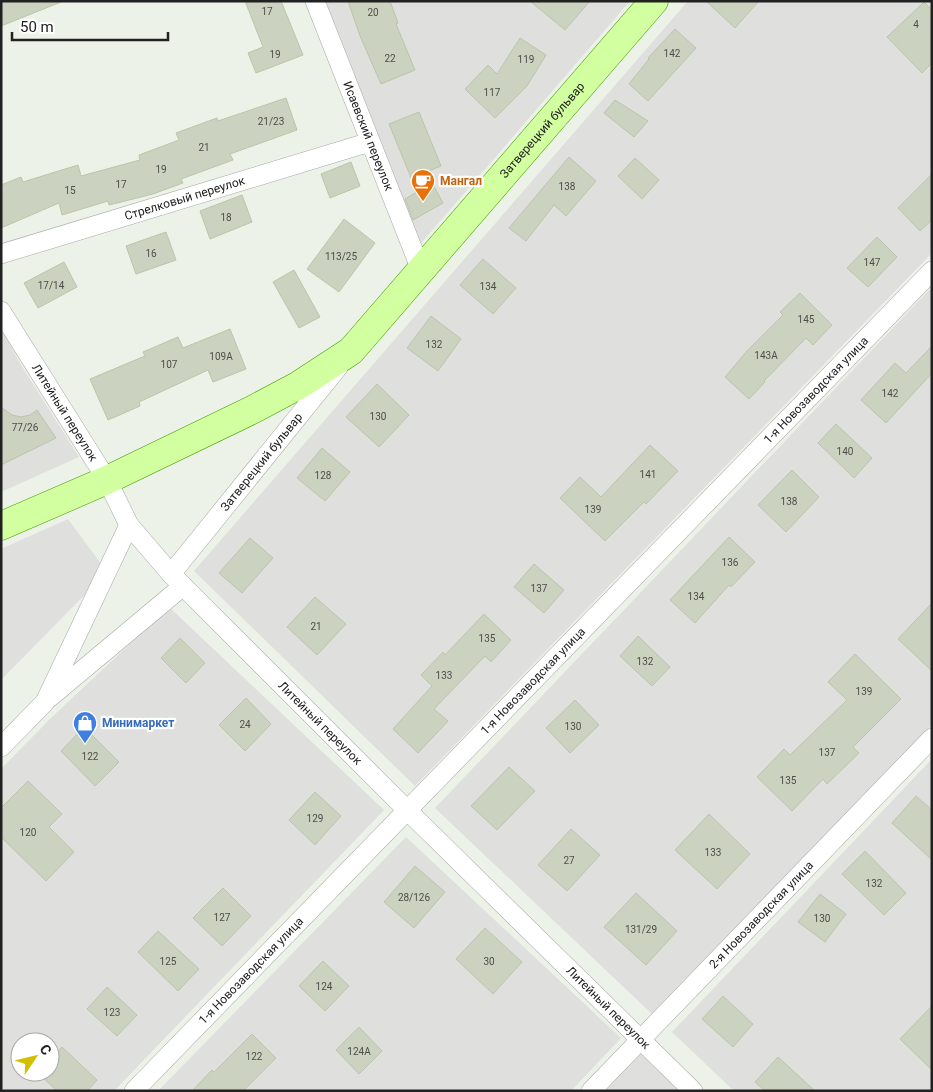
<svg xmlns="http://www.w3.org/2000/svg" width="933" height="1092" font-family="Roboto,sans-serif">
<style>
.residential{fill:#dfdfde;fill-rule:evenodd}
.building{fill:#ccd2c0;stroke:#bbc5a9}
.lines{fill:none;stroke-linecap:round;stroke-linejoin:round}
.street-casing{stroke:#a8a8a8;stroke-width:20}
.primary-casing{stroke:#439e00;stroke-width:29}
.street{stroke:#fff;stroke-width:19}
.primary{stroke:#d2ff9f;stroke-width:28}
.labels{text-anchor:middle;stroke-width:4.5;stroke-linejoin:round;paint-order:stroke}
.number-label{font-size:10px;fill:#4c4d49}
.street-label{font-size:12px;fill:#212121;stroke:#fff}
.food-label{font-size:12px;font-weight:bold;fill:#c56008;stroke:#fff;text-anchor:start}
.shop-label{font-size:12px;font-weight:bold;fill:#366cbe;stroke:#fff;text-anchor:start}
</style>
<rect width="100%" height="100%" fill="#ecf2e7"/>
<path class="residential" d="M322,1H630L417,248Z
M688,1H932V253L415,786L194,571Z
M932,287V725L652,1014L435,808Z
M1,328L21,365L79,457L1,492Z
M68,519L107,572L1,680V549Z
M169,607L384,810L114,1091H1V769L50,719ZM20,1042H50V1072H20Z
M932,759V1091H734L672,1032Z
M406,837L621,1038L571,1091H158Z
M640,1053L679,1091H604Z"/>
<path class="building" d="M1,1H61V2L1,26Z
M245,1H281L303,55L256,73L248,53L263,47Z
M348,1H390L398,23L396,24L415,70L381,84L360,36Z
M530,1H590L565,30Z
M706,1H759L735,28Z
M924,2L932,10V63L922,73L887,37Z
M675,29L696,48L648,101L629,84L649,59L648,58Z
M520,38L546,55L527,86L495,118L465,89L488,65L497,74Z
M286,98L297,130L230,154L233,160L181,179L183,183L153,194L109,205L108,201L62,215L59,203L1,228V185L21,177L23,182L78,165L81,176L140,160L139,155L179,140L176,133L217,118L218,121Z
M615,100L648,121L634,137L604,113Z
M419,112L441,166L426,172L443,203L413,220L405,199L417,192L389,124Z
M569,157L596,181L566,216L554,205L526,241L509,228Z
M635,158L659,180L642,199L618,176Z
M351,162L360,186L330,198L321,174Z
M932,174V220L920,231L898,208Z
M242,195L252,222L210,239L200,211Z
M344,219L375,243L339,292L307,269Z
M166,232L176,260L136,274L126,246Z
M877,237L897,257L868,287L847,268Z
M483,259L516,288L493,314L460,285Z
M64,262L77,287L38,308L24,283Z
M294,270L320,317L299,328L273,282Z
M800,293L832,325L813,345L806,338L764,381L765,382L749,399L725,377L747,351L783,315L780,312Z
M431,316L461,339L438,371L407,348Z
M230,329L246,369L213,382L208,370L139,402L140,406L108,420L90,379L145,356L143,352L178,337L183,348Z
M932,346V373L886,423L861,400L895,363L906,373Z
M377,384L409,415L379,447L346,417Z
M1,407L12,415L21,417L30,415L37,410L56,438L1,465Z
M836,424L872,458L854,478L818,443Z
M650,445L678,471L646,504L644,502L605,541L560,498L580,477L601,497Z
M322,448L350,472L325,501L297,478Z
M792,470L819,497L786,532L758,505Z
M729,537L755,562L731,587L729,585L695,623L670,600Z
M250,538L273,558L242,593L219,573Z
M534,564L564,590L544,613L514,587Z
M315,597L346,624L317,655L287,627Z
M932,603V671L898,639Z
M484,614L511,640L491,662L485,656L434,709L448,721L418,753L393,729L432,686L421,675L443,652L445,655Z
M638,636L670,667L652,686L620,656Z
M180,638L205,663L186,683L161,658Z
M855,654L901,699L853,747L859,753L827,784L823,779L792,811L757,777L784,749L790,755L847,700L828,682Z
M246,698L271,724L245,751L219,725Z
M575,700L599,725L570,753L546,728Z
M84,727L119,762L95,786L61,751Z
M509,767L535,791L497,830L471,806Z
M28,781L62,814L49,827L74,852L46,881L1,837V808Z
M315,792L341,816L315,845L289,820Z
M916,796L932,810V860L892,823Z
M709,814L750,854L717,889L675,850Z
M571,829L600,855L567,891L538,865Z
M865,851L906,893L884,915L842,874Z
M415,866L445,892L414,928L384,902Z
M223,888L251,916L222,946L193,918Z
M636,893L677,931L646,965L604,927Z
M820,894L846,914L825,942L798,922Z
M485,928L522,962L493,994L456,959Z
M158,931L199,969L178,991L138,952Z
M323,961L349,986L325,1011L299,986Z
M107,987L137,1015L117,1036L87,1009Z
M723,996L753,1024L733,1047L702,1019Z
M932,1006V1070L900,1039Z
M359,1027L382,1051L359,1074L336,1050Z
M252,1034L276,1058L243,1091H192L212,1070L214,1072Z
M62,1047L97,1080L87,1091H57L37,1072H50V1061Z
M778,1057L815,1091H765L755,1082Z"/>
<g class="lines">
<g class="street-casing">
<g id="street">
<path id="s1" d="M315,1L421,270"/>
<path id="s2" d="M1,254L370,142"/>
<path id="s3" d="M1,311L107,480L129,525L171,574L408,811L693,1091"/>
<path id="s4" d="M171,574L339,366"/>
<path d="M49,698L183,586"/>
<path d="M1,747L45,702L129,525"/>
<path id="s5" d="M134,1091L932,271"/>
<path id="s6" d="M591,1091L932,738"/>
</g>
</g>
<g class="primary-casing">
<g id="primary">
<path id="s7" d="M1,526L107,480L254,409L299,385L351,351L654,1"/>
</g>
</g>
<use href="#street" class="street"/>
<use href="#primary" class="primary"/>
</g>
<defs>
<g id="cafe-pin" transform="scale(1.25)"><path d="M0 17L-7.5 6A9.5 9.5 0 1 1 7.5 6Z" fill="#e8710a" stroke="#fff"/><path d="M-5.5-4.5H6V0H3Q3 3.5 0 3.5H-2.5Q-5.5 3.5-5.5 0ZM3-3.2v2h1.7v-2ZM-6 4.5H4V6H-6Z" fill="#fff"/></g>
<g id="shop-pin" transform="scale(1.25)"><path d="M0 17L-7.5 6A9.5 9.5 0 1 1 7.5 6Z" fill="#3f7fe0" stroke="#fff"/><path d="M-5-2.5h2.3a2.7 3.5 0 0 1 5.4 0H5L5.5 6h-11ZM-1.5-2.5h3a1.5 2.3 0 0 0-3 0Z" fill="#fff"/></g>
</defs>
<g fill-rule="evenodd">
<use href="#cafe-pin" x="423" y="181"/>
<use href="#shop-pin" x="85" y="723"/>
</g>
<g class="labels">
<g class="number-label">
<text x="267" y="15">17</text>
<text x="373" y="16">20</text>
<text x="916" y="28">4</text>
<text x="672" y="57">142</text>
<text x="275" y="58">19</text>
<text x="390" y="62">22</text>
<text x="526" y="63">119</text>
<text x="492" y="96">117</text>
<text x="271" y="125">21/23</text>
<text x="204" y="151">21</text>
<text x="161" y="173">19</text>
<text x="121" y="188">17</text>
<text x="567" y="190">138</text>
<text x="70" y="194">15</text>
<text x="226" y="221">18</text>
<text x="151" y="257">16</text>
<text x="341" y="260">113/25</text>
<text x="872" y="266">147</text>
<text x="51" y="289">17/14</text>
<text x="488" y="290">134</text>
<text x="806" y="323">145</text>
<text x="434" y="348">132</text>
<text x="766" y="359">143А</text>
<text x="221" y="360">109А</text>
<text x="169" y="368">107</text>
<text x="890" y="397">142</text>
<text x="378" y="420">130</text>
<text x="25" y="431">77/26</text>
<text x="845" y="455">140</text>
<text x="648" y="478">141</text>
<text x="323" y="479">128</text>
<text x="789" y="505">138</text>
<text x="593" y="513">139</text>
<text x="730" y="566">136</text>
<text x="539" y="592">137</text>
<text x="696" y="600">134</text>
<text x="316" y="630">21</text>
<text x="487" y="642">135</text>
<text x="645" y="665">132</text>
<text x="444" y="679">133</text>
<text x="864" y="695">139</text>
<text x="245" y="728">24</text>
<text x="573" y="730">130</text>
<text x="827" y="756">137</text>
<text x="90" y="760">122</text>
<text x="788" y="784">135</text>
<text x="315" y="822">129</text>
<text x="28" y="836">120</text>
<text x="713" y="856">133</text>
<text x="569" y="864">27</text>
<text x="874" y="887">132</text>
<text x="414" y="901">28/126</text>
<text x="222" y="921">127</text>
<text x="822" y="922">130</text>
<text x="641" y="933">131/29</text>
<text x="168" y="965">125</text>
<text x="489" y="965">30</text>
<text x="324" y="990">124</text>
<text x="112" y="1016">123</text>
<text x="359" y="1055">124А</text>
<text x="254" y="1060">122</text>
</g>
<g class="street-label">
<text dy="4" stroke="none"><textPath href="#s7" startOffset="684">Затверецкий бульвар</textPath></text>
<text dy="4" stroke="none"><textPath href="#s1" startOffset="145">Исаевский переулок</textPath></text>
<text dy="4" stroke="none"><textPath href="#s2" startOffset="192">Стрелковый переулок</textPath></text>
<text dy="4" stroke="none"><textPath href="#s5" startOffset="978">1-я Новозаводская улица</textPath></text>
<text dy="4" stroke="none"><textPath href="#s3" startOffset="120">Литейный переулок</textPath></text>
<text dy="4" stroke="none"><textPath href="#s4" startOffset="144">Затверецкий бульвар</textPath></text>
<text dy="4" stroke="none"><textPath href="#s5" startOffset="572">1-я Новозаводская улица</textPath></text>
<text dy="4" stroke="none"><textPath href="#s3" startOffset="525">Литейный переулок</textPath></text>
<text dy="4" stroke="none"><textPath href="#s6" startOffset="245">2-я Новозаводская улица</textPath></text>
<text dy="4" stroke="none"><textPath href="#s5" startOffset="168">1-я Новозаводская улица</textPath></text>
<text dy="4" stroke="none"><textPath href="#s3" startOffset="930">Литейный переулок</textPath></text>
</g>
<g class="food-label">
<text x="440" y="185">Мангал</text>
</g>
<g class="shop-label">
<text x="102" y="727">Минимаркет</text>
</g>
</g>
<rect width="933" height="1092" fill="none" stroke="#212121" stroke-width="5"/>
<g transform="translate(35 1057) rotate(55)"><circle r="24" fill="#ffffff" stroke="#a6a6a6"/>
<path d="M0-4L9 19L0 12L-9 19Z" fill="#d2bf00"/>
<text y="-8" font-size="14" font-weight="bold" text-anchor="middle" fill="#212121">С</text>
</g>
<path d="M12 32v8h156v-8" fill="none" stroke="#212121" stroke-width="2.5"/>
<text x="20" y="32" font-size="15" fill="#212121" stroke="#ffffff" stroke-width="4" paint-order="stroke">50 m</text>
</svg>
